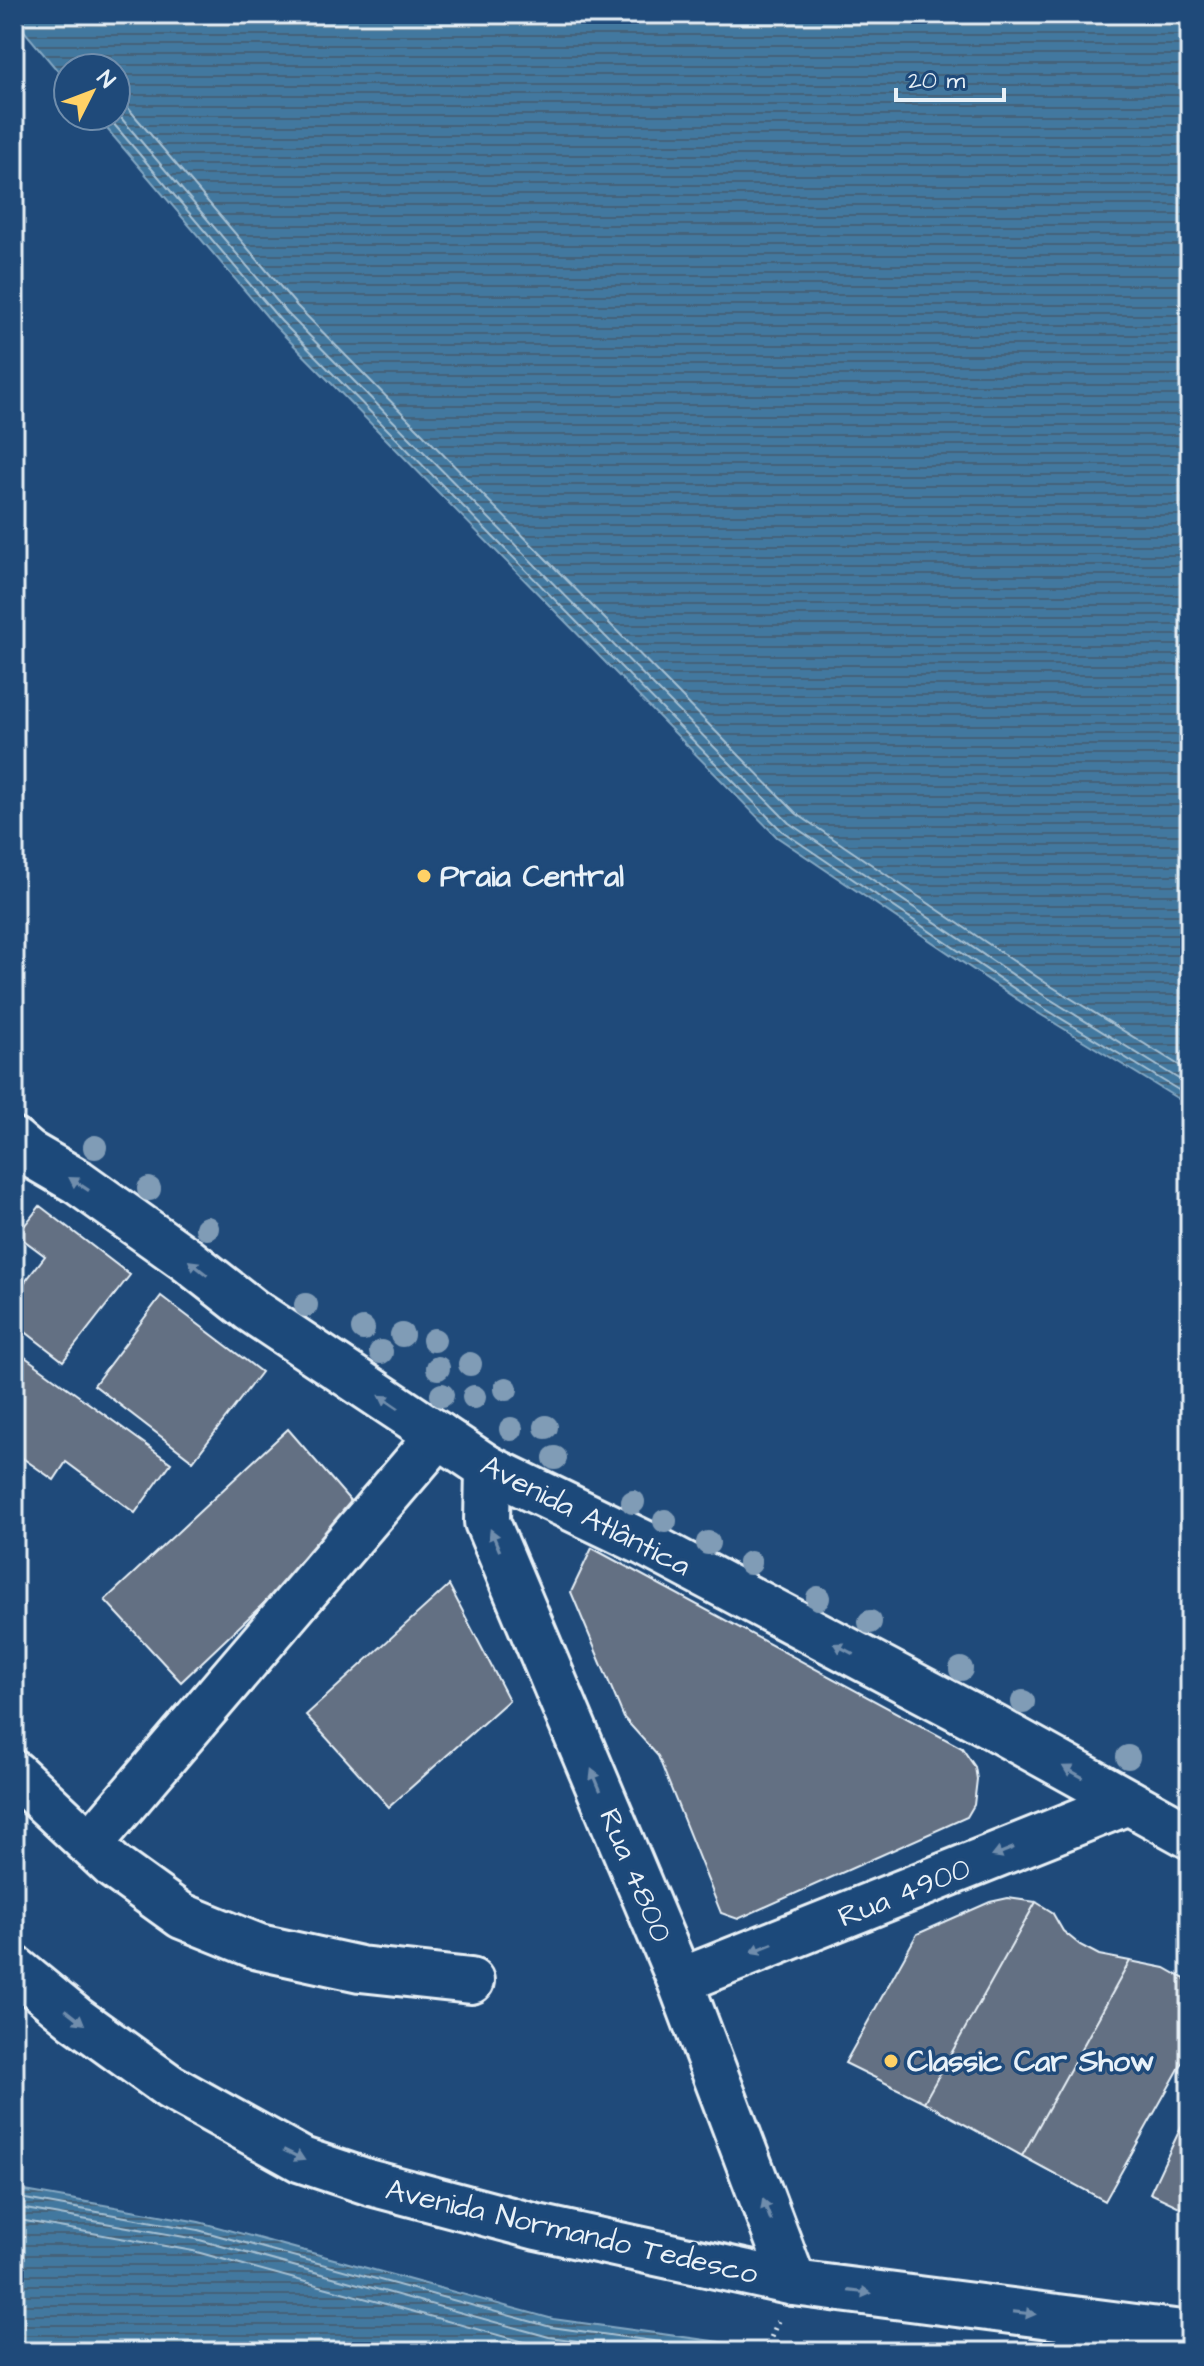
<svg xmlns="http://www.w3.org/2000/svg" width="1204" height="2366" font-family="'Architects Daughter',sans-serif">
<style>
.water{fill:url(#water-rules);stroke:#84a8c3;stroke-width:2}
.pier{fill:#1f4a7a}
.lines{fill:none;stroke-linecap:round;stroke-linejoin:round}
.shore{stroke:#a6c1d4;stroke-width:2}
.building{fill:#647083;stroke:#e8f1f8;stroke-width:2}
.minor-casing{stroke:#e8f1f8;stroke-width:50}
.major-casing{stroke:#e8f1f8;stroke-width:50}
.path{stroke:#e8f1f8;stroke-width:5;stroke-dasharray:2 6;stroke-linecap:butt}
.minor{stroke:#1f4a7a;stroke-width:44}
.major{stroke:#1f4a7a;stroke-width:44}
.tree{fill:#809cb6}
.oneway{fill:#6f8dac}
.poi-dot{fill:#ffd166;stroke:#1f4a7a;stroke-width:3}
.labels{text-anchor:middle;stroke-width:7;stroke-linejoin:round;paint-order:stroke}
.poi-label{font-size:30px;font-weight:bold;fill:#e8f1f8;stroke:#1f4a7a;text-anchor:start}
.street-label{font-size:30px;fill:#e8f1f8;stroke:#1f4a7a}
</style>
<defs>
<pattern id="water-rules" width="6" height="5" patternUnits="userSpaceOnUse" patternTransform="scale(2)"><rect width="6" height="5" fill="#42789f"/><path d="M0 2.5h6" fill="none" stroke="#446279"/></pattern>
</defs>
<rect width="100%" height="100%" fill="#1f4a7a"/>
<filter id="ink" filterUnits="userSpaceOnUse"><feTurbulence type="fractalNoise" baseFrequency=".0125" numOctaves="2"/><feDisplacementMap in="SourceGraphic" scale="16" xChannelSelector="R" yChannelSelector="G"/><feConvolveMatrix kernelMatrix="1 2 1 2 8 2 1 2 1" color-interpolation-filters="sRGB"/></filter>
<g filter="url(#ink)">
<path class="water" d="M14,14H1190V1106L1030,1008L777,837L275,326L96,116H116V68H68V83L14,19Z
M14,2189L199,2222L553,2319L792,2352H14Z"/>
<path class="pier" d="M733,2340L793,2348L796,2352H727Z"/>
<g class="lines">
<path class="shore" d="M116,94L297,306L797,814L1046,983L1190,1072
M116,112L288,314L789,823L1040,993L1190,1086
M107,116L281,321L782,831L1034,1002L1190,1097
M14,2197L198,2230L551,2327L733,2352
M14,2207L196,2239L549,2337L659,2352
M14,2219L193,2251L545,2348L571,2352"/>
</g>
<path class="building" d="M40,1206L130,1275L63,1361L14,1323V1296L45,1256L17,1235Z
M161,1296L261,1372L193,1461L94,1385Z
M14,1349L171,1463L135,1513L66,1462L54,1480L14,1452Z
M288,1429L360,1512L181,1682L105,1600Z
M592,1548L962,1748L975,1767L977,1779L974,1805L967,1817L738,1919L721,1913L658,1756L624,1718L571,1592Z
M449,1585L509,1700L389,1807L306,1715Z
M1008,1898L1036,1902L924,2102L845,2063L917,1934L990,1902Z
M1036,1902L1052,1912L1063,1931L1080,1945L1099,1955L1130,1961L1022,2156L924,2102Z
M1130,1961L1165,1968L1190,1982V2049L1105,2201L1022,2156Z
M1190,2108V2212L1150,2193Z"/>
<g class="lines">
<g class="minor-casing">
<path id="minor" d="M488,1468L487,1522L680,1981L794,2283
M14,1773L114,1867L182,1916L259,1947L360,1969L471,1981
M90,1844L439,1435
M680,1981L1128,1802"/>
</g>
<g class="major-casing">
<path id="major" d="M14,1141L28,1153L78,1182L186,1259L251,1310L488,1468L644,1543L993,1727L1190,1836
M14,1968L76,2019L170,2087L302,2160L371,2183L537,2227L794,2283L1190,2334"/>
</g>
<path class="path" d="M765,2352L778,2321"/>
<use href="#minor" class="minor"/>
<use href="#major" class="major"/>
</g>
<g class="tree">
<circle cx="95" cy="1147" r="12"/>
<circle cx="149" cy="1189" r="12"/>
<circle cx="207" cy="1228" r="12"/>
<circle cx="306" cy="1305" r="12"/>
<circle cx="363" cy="1329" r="12"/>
<circle cx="402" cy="1335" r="12"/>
<circle cx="434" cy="1340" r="12"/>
<circle cx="381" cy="1352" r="12"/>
<circle cx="470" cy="1364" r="12"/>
<circle cx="438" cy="1368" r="12"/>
<circle cx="506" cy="1389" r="12"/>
<circle cx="442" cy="1395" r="12"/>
<circle cx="474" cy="1397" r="12"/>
<circle cx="546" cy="1427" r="12"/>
<circle cx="511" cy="1429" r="12"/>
<circle cx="555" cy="1458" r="12"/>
<circle cx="633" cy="1502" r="12"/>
<circle cx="665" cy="1521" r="12"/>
<circle cx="708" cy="1543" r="12"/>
<circle cx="750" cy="1563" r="12"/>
<circle cx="818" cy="1598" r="12"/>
<circle cx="870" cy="1622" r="12"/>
<circle cx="961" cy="1669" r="12"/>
<circle cx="1023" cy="1702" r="12"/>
<circle cx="1128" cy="1757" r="12"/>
</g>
<defs><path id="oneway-solid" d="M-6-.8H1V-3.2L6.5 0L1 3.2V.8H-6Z" transform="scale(2)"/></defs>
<g class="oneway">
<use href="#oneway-solid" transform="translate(79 1184) rotate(-147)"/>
<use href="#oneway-solid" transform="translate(198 1268) rotate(-142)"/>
<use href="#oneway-solid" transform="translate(389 1402) rotate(-146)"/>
<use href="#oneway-solid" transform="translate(495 1540) rotate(-113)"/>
<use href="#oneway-solid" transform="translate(844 1649) rotate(-152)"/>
<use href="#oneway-solid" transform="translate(1073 1772) rotate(-151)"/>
<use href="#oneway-solid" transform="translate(596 1780) rotate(-113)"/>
<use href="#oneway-solid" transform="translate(1003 1852) rotate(158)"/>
<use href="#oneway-solid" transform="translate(762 1948) rotate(158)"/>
<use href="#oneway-solid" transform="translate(75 2017) rotate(38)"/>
<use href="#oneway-solid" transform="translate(294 2155) rotate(26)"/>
<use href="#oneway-solid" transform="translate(767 2210) rotate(-111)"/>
<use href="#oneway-solid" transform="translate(860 2292) rotate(7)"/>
<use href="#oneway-solid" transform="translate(1024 2313) rotate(7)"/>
</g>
</g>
<g class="poi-dot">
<circle cx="424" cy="876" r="8"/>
<circle cx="891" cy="2061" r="8"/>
</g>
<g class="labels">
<g class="poi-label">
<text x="440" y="886">Praia Central</text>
<text x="907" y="2071">Classic Car Show</text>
</g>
<g class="street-label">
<text transform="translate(586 1515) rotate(27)" y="10">Avenida Atlântica</text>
<text transform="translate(636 1875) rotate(67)" y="10">Rua 4800</text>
<text transform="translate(904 1892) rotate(-22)" y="10">Rua 4900</text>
<text transform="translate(572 2231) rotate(13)" y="10">Avenida Normando Tedesco</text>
</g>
</g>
<rect width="1204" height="2366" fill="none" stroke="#1f4a7a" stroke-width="48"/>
<rect x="24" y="24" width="1156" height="2318" fill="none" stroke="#e8f1f8" stroke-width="3" filter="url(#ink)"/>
<g transform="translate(92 92) rotate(48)"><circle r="38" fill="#1f4a7a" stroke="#6f8dac" stroke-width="2"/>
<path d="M0-6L14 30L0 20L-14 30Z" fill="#ffd166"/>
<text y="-12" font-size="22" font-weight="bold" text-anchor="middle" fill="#e8f1f8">N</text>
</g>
<path d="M896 88v12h108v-12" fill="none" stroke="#e8f1f8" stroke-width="4"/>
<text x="908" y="88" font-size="24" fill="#e8f1f8" stroke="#1f4a7a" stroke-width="6" paint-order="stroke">20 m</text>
</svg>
